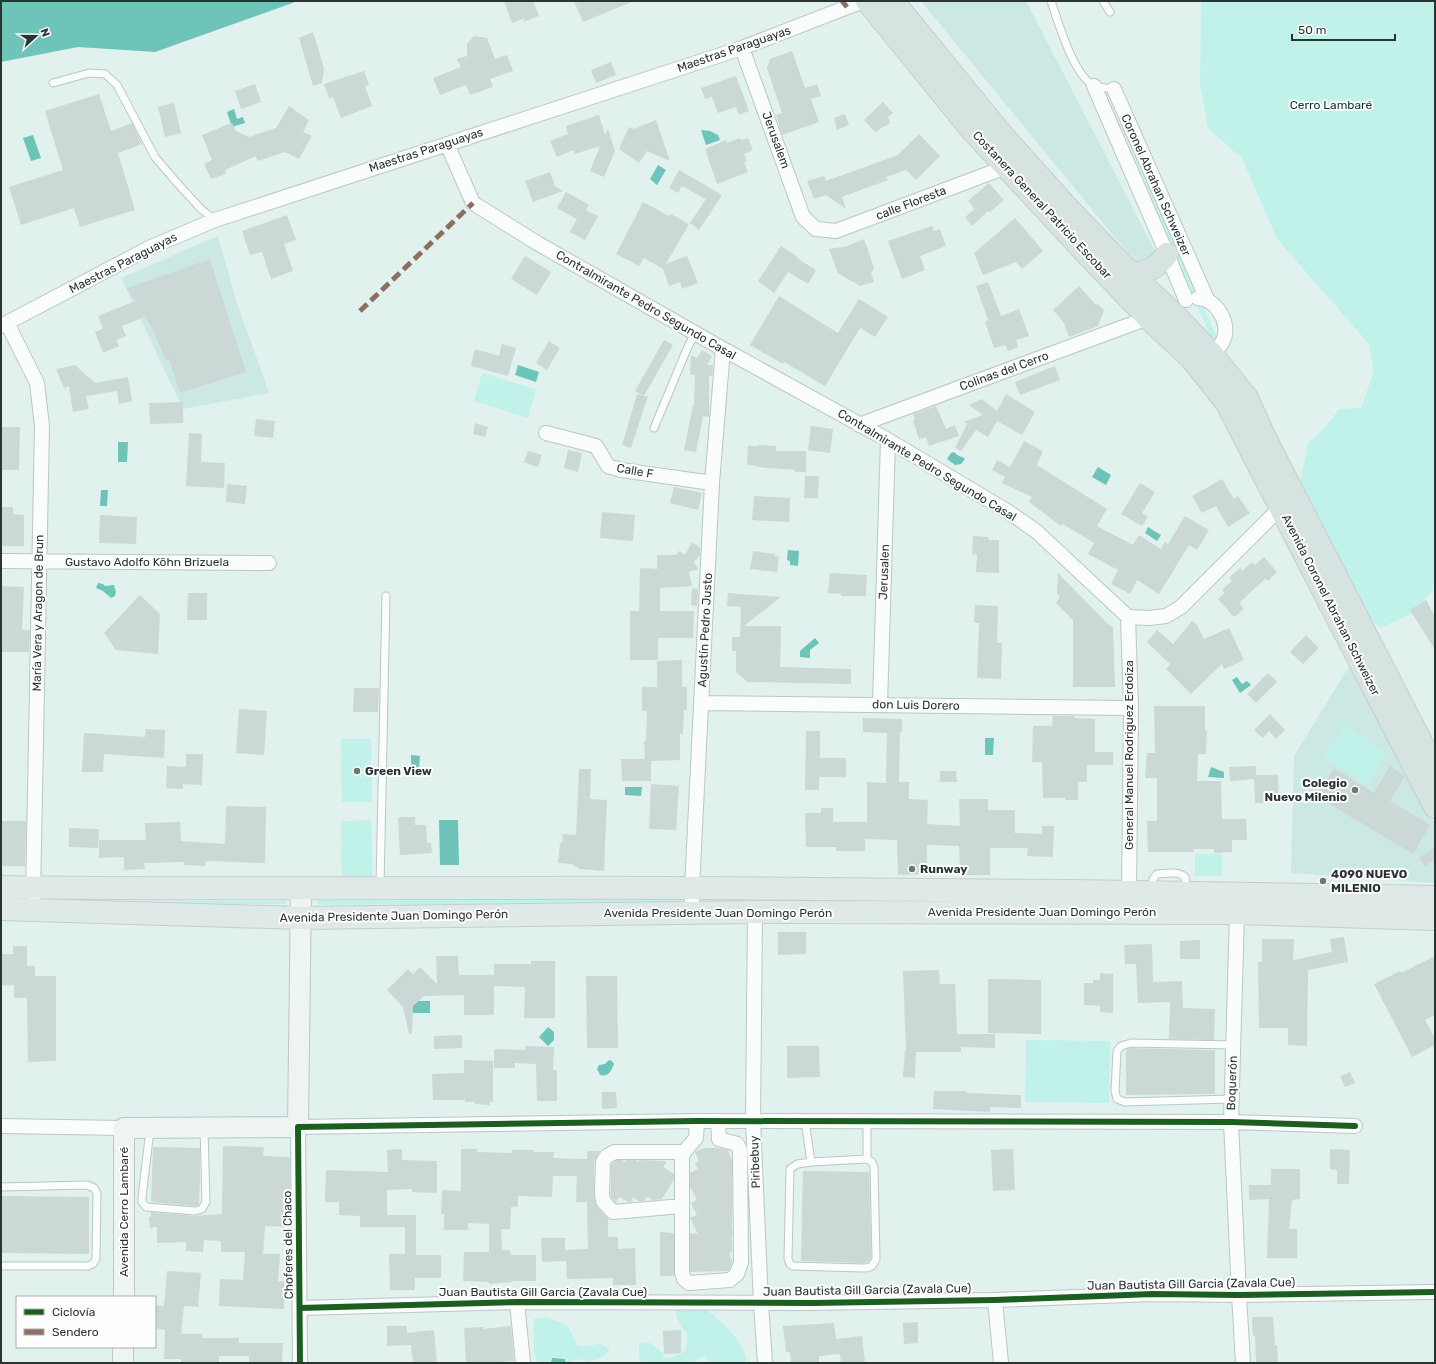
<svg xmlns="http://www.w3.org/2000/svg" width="1436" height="1364" font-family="Rubik,sans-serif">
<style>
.built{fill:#cce8e3}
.green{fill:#c0f2ea}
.water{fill:#6ec4b9}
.building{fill:#cbd8d6}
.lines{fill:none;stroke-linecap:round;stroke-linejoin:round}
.service-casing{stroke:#bac7c5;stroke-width:9}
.minor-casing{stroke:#bac7c5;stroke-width:16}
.secondary-casing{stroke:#bac7c5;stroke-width:22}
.primary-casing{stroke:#c6cecc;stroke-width:24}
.trunk-casing{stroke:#c6cecc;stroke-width:24}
.service{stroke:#fafdfc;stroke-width:7}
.minor{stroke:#fafdfc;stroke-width:14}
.secondary{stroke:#edf4f2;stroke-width:20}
.primary{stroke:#dfe9e8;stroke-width:22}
.trunk{stroke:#d6e3e1;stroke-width:22}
.quiet{stroke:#8d6e63;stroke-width:5;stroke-dasharray:10 5;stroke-linecap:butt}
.cycleway-casing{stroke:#fefefe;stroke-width:8}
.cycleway{stroke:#1b5e20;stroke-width:6}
.poi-dot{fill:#6a7774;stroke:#fefefe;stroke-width:1.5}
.labels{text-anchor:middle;stroke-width:4;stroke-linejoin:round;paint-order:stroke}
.street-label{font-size:12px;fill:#2a3533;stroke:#fefefe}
.park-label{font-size:12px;fill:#043b34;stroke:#fefefe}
.poi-label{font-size:12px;font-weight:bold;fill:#2a3533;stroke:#fefefe;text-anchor:start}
</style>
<rect width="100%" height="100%" fill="#e1f1ee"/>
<path class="built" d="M921,1H1026L1158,257L1141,269Z
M218,236L237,303L269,393L183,409L121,278Z
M1350,665L1435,824V883L1291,873L1294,756Z"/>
<path class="green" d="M1201,1H1435V588L1413,613L1380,628L1358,605L1299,488L1308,443L1325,428L1339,409L1361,408L1374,371L1369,344L1277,239L1242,158L1208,128L1200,84Z
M1117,112L1122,113L1227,362L1222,364L1117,115Z
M482,373L536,389L528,418L474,401Z
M1344,725L1387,753L1367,785L1323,757Z
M341,739H371L372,802H342Z
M371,820L373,883L342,884L341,821Z
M1195,854H1222V876H1195Z
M681,898L683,901L681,902L319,905L317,903L319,900Z
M67,901H285L287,903L285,904H67Z
M1026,1040L1110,1041L1109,1103L1025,1102Z
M678,1302L701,1305L727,1327L741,1345L746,1356V1363H711L705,1356L694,1361L695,1363H642L639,1355V1344L649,1342L664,1354L663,1358L673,1357L684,1353C694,1330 681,1333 676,1315C675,1311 677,1306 678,1302Z
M546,1317L567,1325L578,1346H590L600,1343L610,1350L603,1357L589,1362L578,1359L564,1363H538L534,1351V1319Z"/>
<path class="water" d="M1,1H298L155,52L78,47L1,62Z
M234,109L237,119L243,117L245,123L232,127L227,112Z
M701,130L710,131L718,135L720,140L706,145Z
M33,135L41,158L31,161L23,138Z
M658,165L666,170L657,185L650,179Z
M518,365L539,372L536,382L515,375Z
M118,442H128L127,462H118Z
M954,452C958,457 962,456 965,459L961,464L955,465L947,459L951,453Z
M1098,467L1111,475L1106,485L1092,477Z
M101,490H108L107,506H100Z
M1148,527L1161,535L1157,541L1145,533Z
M788,550L799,551L798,566L790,565V561L787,560Z
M98,583L103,584L105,586L114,585L116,592L115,596L111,598L103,591L96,588Z
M815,638L819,643L810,650V658L800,657V651Z
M1237,677L1242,684L1247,681L1251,685L1240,693L1232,680Z
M985,738H994L993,755H985Z
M411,755L420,756L419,770L411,769Z
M1211,767L1224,772V778L1208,777Z
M625,787H642L641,796L625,795Z
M439,820H458L459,865H440Z
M411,1001H430V1013H411Z
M548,1027L554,1032V1040L548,1046L539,1037Z
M609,1060L612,1061L614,1064C611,1071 609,1077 600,1075L597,1069L599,1065L605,1064Z
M552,1358L565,1359V1363H551Z"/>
<path class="building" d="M504,1H533L539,16L523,22L525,18L512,23Z
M574,1H634L583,22Z
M313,32L324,68L322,83L313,86L299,38Z
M474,36L487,38L495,59L507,55L513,71L490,79L493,87L470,95L466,85L440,95L433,78L461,67L457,59L467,56V44Z
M792,51L805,88L817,84L821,96L811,99L819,122L782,135L776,115L782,113L767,68L770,59Z
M611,62L616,75L596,83L591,70Z
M364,71L369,85L365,86L372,106L341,118L333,97L329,98L324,84Z
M736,76L749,111L739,115L736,107L718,113L712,97L705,99L701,88Z
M255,84L261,102L241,109L235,91Z
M99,94L111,131L132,123L142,144L118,153L135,210L80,227L74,208L21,225L9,187L63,170L45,111Z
M883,102L893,113L888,117L890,123L875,132L864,120Z
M174,103L181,133L165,137L158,107Z
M289,106L309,120L303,132L312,136L299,159L285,152L258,161L256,156L225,170L226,174L211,179L204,164L212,160L202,135L232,123L236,131L249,137L276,128Z
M845,114L849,125L837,130L834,118Z
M599,115L605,135L608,129L615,151L604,177L590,171L600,146L575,154L573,150L557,157L550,141L568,134L566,126Z
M656,120L670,161L647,151L639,163L619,149L629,127L634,129Z
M919,134L940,156L916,180L906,170L886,177L888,180L842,197L846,209L826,195L814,199L807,181L824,176L826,181L898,155Z
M740,138L741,140L748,138L753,150L744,154L747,161L744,162L748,172L717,184L705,149L726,140L727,143Z
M679,170L722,195L699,230L690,223L706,199L682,186L678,193L669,188Z
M550,172L555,186L563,191L533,202L525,181Z
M989,183L1004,200L990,212L988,211L972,226L965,217L975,209L968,201Z
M566,192L589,205L586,210L598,216L585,240L570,232L577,219L557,208Z
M643,202L669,216L671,214L689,224L666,264L687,256L698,283L682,289L680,282L669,286L663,269L644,258L639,266L616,254Z
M287,215L296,240L284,244L293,271L271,279L262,252L250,255L242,231Z
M1015,218L1043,251L1022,269L1016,262L983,275L974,253Z
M932,226L934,231L940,229L946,246L920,256L925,270L902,279L888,241Z
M864,239L874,268L871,274L874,282L860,286L838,273L829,249L848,246Z
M781,246L798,257L797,258L816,270L808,284L788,272L774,293L758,281Z
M525,256L551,272L537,295L511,279Z
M210,259L246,372L180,393L169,359L166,360L152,328L145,317L122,326L126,336L116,340L119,346L103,353L95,332L103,329L98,316L135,301L127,288Z
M988,282L1001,316L1019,309L1029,336L1016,340L1018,347L1008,351L1005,345L994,348L985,322L988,320L976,286Z
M1079,286L1096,305L1098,304L1104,310L1098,326L1069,337L1064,323L1053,310Z
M779,296L838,333L859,299L888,317L875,337L860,328L825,386L784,362L783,364L750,345Z
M664,340L673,345L644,396H648L631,448L622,445L637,394L644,396L635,391Z
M549,341L560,348L547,370L536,363Z
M502,344L516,348L508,376L471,366L475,349L499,356Z
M702,350L712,356L707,365H713L712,376H709V417L703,416L696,452L684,450L693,405L694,406L695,375H690L691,355L697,358Z
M75,365L95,383L128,377L132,401L119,404L117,391L86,396L89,409L73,412L69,386L64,388L56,369Z
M1055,366L1060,380L1020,395L1015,382Z
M1006,394L1035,412L1022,435L997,421L988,437L976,430L961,451L955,448L967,424L963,422L983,415L969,405L982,399L997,411Z
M183,402V423L150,424L149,403Z
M936,406L946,429L955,425L959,436L929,446L926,437L919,439L913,420L915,419L913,414Z
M256,419L275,421L273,438L254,436Z
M475,423L488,427L485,437L473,434Z
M811,426L833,429L830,453L808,450Z
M1,427H20L19,470H1Z
M189,433L202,434L201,462L225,463L224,488L186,486Z
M1024,441L1043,451L1037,465L1107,509L1097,526L1133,545L1139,535L1161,549L1165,542L1168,544L1185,516L1209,530L1197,550L1189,545L1159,594L1137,580L1130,594L1111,584L1118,570L1088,554L1094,543L1063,524L1061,526L1029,502L1032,497L1002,483L1005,477L992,470L997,460L1010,467Z
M758,445L776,446V451H806V472H795V470L757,467V466L747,465L748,446H758Z
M568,450L582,453L578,472L564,468Z
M528,451L542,455L538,467L524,462Z
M805,476H819L818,498H804Z
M1222,479L1234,499L1238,496L1250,513L1228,527L1216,506L1202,513L1192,496Z
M1140,483L1155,492L1142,513L1148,517L1142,526L1121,514Z
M227,484L247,486L245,504L226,502Z
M674,487L702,493L698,510L670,503Z
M754,496L790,498L789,522L752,520Z
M1,507H13V514L24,515V546H1Z
M602,512L635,515L633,541L600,538Z
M100,515L137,517L136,544L99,543Z
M973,536L988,537L989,540H999V573L976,572L977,555L972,554Z
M692,542L700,548V555L694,562L698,569L689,572L692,586L660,588V611H694L693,638H658V660H630V611H639L640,568L657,569V555H675L679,551L685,555Z
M753,551L775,554V556L779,557L777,572L750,569Z
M1264,557L1277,572L1268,581L1266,578L1239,603L1244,609L1234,617L1218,599L1225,593L1222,590L1232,581L1229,578L1240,568L1242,571L1252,562L1255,565Z
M830,573L867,575L866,596H841V594L828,593Z
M1058,573L1109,625L1113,627L1115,687H1073V620L1056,603L1060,597L1057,593Z
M1,586L24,587L22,630H30L29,652H1Z
M692,588L698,589L697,606L691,605Z
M188,593H207V620H187Z
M728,593L781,597L744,626H781L780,667L851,669V684L747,682L736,672V651H732V637H740L741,607L727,606Z
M140,595L160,614L158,654L116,650L104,633Z
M1426,600L1435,616V650L1410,610Z
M975,605L998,606L997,643H1002L1001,679L977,678L979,623H974Z
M1192,621L1197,625L1204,639L1229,628L1244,660L1224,669L1222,664L1191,694L1166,669L1170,664L1147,642L1157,630L1173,644Z
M1306,635L1319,648L1303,664L1290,652Z
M682,660V687H687V710H684L683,734H680V760L651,761V781H622L621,759H645L644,741H646L647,711H642V687H657V661Z
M1268,673L1277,682L1256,703L1247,694Z
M354,688H379L378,712H353Z
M1154,706H1205V730L1207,731L1206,754H1198L1197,781H1221L1222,819H1246L1247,840H1232V852L1214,853V849H1194V852H1148L1147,821H1157V778H1145L1147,753H1155Z
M239,709L267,711L264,755L236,753Z
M1270,714L1285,730L1276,739L1269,731L1263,738L1254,730Z
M1053,716H1074V718L1095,719V752H1113V765H1087V782H1078V800H1065V798H1043L1042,762H1032L1033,726H1052Z
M863,718L902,719V732H900L899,782H909V799L928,800L927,824L960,826L959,799H988V810H1015V833L1042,834V826H1054L1053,857L1027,856L1028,848H990V875H960L959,846L927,845V874L898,875L897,840L865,839V851H836V847H806L805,813H821V808H833V822H867V782L886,783L887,733L863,732Z
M146,729L165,730L164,758L104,754L103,772H82L84,733L145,737Z
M806,731H820V758H846V777H819V790H805Z
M186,754H203L202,785L183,784V789L166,788L167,766L186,767Z
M1256,766V775H1278L1279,803H1255L1254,779L1230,781L1229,767Z
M1390,766L1405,776L1390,801L1430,825L1413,854L1316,796L1334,768L1374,793Z
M579,769H591L590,799L607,800L604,871L580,869L572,864L558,863L560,843H562L563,834L576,835Z
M940,771H956L957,782H940Z
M651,784L679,786L676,830L649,829Z
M226,806L266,807L265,863L206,861L205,866L184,865V862L144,863L145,869L124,870V857L99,858V840H146L145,823L180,822L181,841L225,844Z
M398,817H415V825H426L427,843H431L432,853L400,855Z
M1,821H26L25,866H1Z
M69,828L99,829L98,848L69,847Z
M1435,847V860L1425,866L1419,858Z
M778,932H806V954L778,955Z
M1344,937L1348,962L1308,970L1307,1046L1288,1045V1028H1259L1258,962H1262V939H1294L1293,960L1332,952L1330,939Z
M1200,940V959H1180V941Z
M1152,944L1153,982L1182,981L1183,1008L1215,1009L1214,1040L1169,1039L1170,1002L1138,1003L1136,964H1125L1124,945Z
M13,946H27V966H35V976H56V1061L28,1062L27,998H14V985H1V954H13Z
M436,956H458L459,975H494V964H531V961H555V1018H524L525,987L494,986V1015H464V995L424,996L413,1006L412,1033L409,1034L403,1007L387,990L408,969L413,974L420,967L437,984Z
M1435,956V1015L1425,1020L1435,1038V1045L1412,1057L1374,984L1400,971L1401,973Z
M939,970L940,984H955L957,1034H995V1048L961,1047V1052H916L915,1078L903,1077L905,1050H906L903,971Z
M1100,973L1113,974V1013L1100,1012V1006L1084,1005V983H1093V980H1100Z
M586,976H617L618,1048H587Z
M988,979L1041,980V1034L988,1033Z
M462,1035V1048L434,1049V1036Z
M525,1046L554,1047L553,1070H557V1101H537L536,1064L515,1063V1068H494V1049L525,1050Z
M787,1046H819L820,1077L787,1078Z
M1130,1048L1215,1050V1094L1126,1095V1050Z
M464,1060L493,1061V1102H490V1105L475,1104V1102H465V1100H433L432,1074L464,1073Z
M1350,1072L1355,1083L1345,1087L1340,1076Z
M934,1091H966V1093L1021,1095V1108L990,1107V1112L933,1109Z
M602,1092H616L617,1108L602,1109Z
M223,1146L264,1147L263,1156L290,1157V1227L265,1226L263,1254H280L278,1281H285L284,1309L219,1306L220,1279L243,1280L245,1252H221V1241L204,1240L203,1252L186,1251V1242L157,1243V1227L150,1228L149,1217H151V1212L195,1216L222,1214Z
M153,1147L200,1148V1177L199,1205L194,1206L151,1202Z
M704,1148H718L728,1150L732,1161V1223L731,1224L732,1227V1238L731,1239L732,1242V1252L729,1253L732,1261L730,1269L727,1271L690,1272V1233L698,1234L690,1218L697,1215L691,1203L697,1200L690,1186V1173L698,1169L695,1163L699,1161L695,1152Z
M402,1149V1160L437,1161V1193L412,1192V1189L387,1190V1215H416V1255H441V1278H415V1290H390L389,1254H405V1227H360V1216L339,1215V1202H325L326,1170L388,1172L387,1150Z
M461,1149H477V1152L512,1153V1150H534V1152H554L553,1158L587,1159V1151H600L594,1162V1193L595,1202L597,1207L608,1219V1237H618V1249L635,1248L636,1285H613V1278L567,1279L566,1261L542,1262L541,1238H565V1250L588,1249L587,1202H576L577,1176H553L552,1197L518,1196V1207H511L510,1229H501L502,1250H510L511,1255H536V1281H512V1282L489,1284V1282L463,1281L464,1252H489V1224L468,1223V1230H444V1214H441L442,1190L461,1191Z
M1013,1149L1015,1190L993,1191L991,1150Z
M1330,1149L1350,1150L1349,1184H1337V1170L1330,1169Z
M617,1160H622L625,1162L626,1160H636L638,1162L639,1160L667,1161L663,1167L674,1174V1179L662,1199L653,1200L647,1197L644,1201H639L633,1197L631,1202H629L619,1197L616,1202L611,1197V1165Z
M1271,1169H1300V1199L1292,1200L1289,1229H1297V1258H1267L1269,1199L1249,1200V1185H1271Z
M803,1171L869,1172L871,1248V1259L868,1262L863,1263L801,1261Z
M2,1196L89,1197V1254L2,1253Z
M660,1232L674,1233V1276H660Z
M167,1271L201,1273L198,1307L184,1306L181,1334H202V1338H239V1343H283L282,1363H249V1356H219V1363H181V1359H164L165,1330L155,1328V1305L164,1306Z
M1252,1317H1273L1275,1345H1277L1278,1363H1256L1255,1336H1253Z
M918,1322V1343L904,1344L903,1323Z
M834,1323L836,1339L862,1336L865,1363H841L840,1354L819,1356V1363H791L790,1352H786L783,1326Z
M387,1326H407V1333L434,1330L437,1363H413L411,1345L387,1346Z
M511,1326L514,1361L489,1363H466L464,1328L483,1327V1329Z
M681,1330V1353L664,1354L663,1331Z"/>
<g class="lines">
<g class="service-casing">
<path id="service" d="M1051,1C1058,21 1074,78 1095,86C1101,88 1108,88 1114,89
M1103,1L1110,12
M53,83L89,73L105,74L117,85L155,157L178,184L201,209L215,220
M654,428L687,349L695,333
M380,887L386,596
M1152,891L1153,879L1157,874C1167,873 1178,871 1185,877L1187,891
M1231,1099L1125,1102L1117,1099L1115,1091L1117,1051L1121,1046L1131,1043L1233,1045
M805,1121L811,1162L797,1164L790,1169L788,1259L790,1264L793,1266L863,1268C871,1268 873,1266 876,1259L874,1167L872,1162L867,1159V1121
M150,1130L142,1197V1202L146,1207L195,1211L202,1209L206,1202L204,1128
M811,1162L867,1159
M1,1187L87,1185L94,1188L97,1193L96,1259L93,1264L88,1266H1"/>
</g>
<g class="minor-casing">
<path id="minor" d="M742,48L803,217L816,229L836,231L1006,167
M1094,86L1167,254L1186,300
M1114,89L1207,299
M447,144L473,203L537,243L723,349L888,440L1007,511L1036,531L1128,617L1150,618L1166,616L1181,607L1280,508
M1198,298C1218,299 1232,326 1222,343C1220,347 1214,350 1210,352
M7,323L37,383L42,426L33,896
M1,326L151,247L215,220L742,48L863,1
M859,425L1148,318
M546,433L596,446L608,466L621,470L712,483
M1,561L269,563
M1128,617L1131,708L1129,892
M702,703L1131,708
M880,705L888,440
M1240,907L1237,913L1231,1122L1239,1295L1243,1363
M692,912V888L712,483L723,349
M755,912L753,1121L761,1303L765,1363
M697,1121L696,1138L684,1152L682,1157V1273L684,1279L689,1283L730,1280L737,1274L741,1262L740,1150L737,1144L719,1139L718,1121
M1,1126L124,1128
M682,1206L613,1212L603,1201L602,1193L603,1162L607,1156L615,1152H684
M995,1300L1001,1363
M517,1302L523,1363
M300,1308L517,1302L812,1303L995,1300L1153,1294L1239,1295L1435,1292
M300,1363L298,1127L697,1121L1231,1122L1355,1126"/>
</g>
<g class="secondary-casing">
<path id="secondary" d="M124,1297V1128L298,1127L301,888
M123,1363V1347"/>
</g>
<g class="primary-casing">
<path id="primary" d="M1,887C232,890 462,887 693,888C940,889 1188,892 1435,897
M1,909L301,918L755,912L1237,913L1435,919"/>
</g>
<g class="trunk-casing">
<path id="trunk" d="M867,1L970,128L1083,250L1148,318L1191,358L1226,402L1435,807
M893,1L1003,136L1066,206L1132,275L1175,315L1210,352L1247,398L1265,438L1435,769
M1132,275C1150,269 1155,270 1167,254"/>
</g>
<use href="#service" class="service"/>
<use href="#minor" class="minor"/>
<use href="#secondary" class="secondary"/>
<use href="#primary" class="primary"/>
<use href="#trunk" class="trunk"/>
<path class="quiet" d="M842,1L847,7
M360,311L473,203"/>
<g class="cycleway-casing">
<path id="cycleway" d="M300,1308L517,1302L812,1303L995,1300L1153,1294L1239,1295L1435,1292
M300,1363L298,1127L697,1121L1231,1122L1355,1126"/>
</g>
<use href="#cycleway" class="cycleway"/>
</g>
<g class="poi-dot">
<circle cx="357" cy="771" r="4"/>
<circle cx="1355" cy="790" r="4"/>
<circle cx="912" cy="869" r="4"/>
<circle cx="1323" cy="881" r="4"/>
</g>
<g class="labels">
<g class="street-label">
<text transform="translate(734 49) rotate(-19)" y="4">Maestras Paraguayas</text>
<text transform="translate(776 140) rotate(70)" y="4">Jerusalem</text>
<text transform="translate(426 150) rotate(-18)" y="4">Maestras Paraguayas</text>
<text transform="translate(1156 185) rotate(66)" y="4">Coronel Abrahan Schweizer</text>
<text transform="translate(911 203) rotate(-21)" y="4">calle Floresta</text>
<text transform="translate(1042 205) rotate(47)" y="4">Costanera General Patricio Escobar</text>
<text transform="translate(123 263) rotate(-27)" y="4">Maestras Paraguayas</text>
<text transform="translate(646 305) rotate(30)" y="4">Contralmirante Pedro Segundo Casal</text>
<text transform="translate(1004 371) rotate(-20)" y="4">Colinas del Cerro</text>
<text transform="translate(927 465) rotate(31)" y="4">Contralmirante Pedro Segundo Casal</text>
<text transform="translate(635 471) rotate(10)" y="4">Calle F</text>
<text x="147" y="566">Gustavo Adolfo Köhn Brizuela</text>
<text transform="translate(884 572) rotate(-88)" y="4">Jerusalen</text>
<text transform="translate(1331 605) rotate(63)" y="4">Avenida Coronel Abrahan Schweizer</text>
<text transform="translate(38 613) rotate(-89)" y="4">María Vera y Aragon de Brun</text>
<text transform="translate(705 630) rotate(-87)" y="4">Agustín Pedro Justo</text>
<text transform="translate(916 705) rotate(1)" y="4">don Luis Dorero</text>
<text transform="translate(1129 755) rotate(-90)" y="4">General Manuel Rodriguez Erdoiza</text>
<text x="1042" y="916">Avenida Presidente Juan Domingo Perón</text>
<text x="718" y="917">Avenida Presidente Juan Domingo Perón</text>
<text transform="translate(394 916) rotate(-1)" y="4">Avenida Presidente Juan Domingo Perón</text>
<text transform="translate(1232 1083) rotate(-88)" y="4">Boquerón</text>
<text transform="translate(755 1162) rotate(-92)" y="4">Piribebuy</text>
<text transform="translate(124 1212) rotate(-90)" y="4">Avenida Cerro Lambaré</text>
<text transform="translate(288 1245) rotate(-91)" y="4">Choferes del Chaco</text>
<text transform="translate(1191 1284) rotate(-1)" y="4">Juan Bautista Gill Garcia (Zavala Cue)</text>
<text transform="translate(867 1290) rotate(-1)" y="4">Juan Bautista Gill Garcia (Zavala Cue)</text>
<text x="543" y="1296">Juan Bautista Gill Garcia (Zavala Cue)</text>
</g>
<g class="park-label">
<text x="1331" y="109">Cerro Lambaré</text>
</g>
<g class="poi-label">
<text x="365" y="775">Green View</text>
<text x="1347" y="787" text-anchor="end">Colegio<tspan x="1347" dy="14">Nuevo Milenio</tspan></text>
<text x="920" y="873">Runway</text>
<text x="1331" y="878">4090 NUEVO<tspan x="1331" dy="14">MILENIO</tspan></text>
</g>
</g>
<rect width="1436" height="1364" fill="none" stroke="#2a3533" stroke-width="4"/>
<rect x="16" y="1296" width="140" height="52" fill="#fefefe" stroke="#a9aead"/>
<rect x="24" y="1309" width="20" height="6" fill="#1b5e20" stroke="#a9aead"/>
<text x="52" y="1316" font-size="12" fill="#2a3533">Ciclovía</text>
<rect x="24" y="1329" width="20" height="6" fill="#8d6e63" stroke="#a9aead"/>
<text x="52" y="1336" font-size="12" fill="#2a3533">Sendero</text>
<g transform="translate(36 36) rotate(69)" stroke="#fefefe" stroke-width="3" paint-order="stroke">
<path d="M0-3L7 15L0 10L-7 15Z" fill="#2a3533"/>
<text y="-6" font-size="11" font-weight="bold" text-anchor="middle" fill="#2a3533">N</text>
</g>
<path d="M1292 34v6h103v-6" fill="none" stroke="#2a3533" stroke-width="2"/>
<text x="1298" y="34" font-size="12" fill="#2a3533" stroke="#fefefe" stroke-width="3" paint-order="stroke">50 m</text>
</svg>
